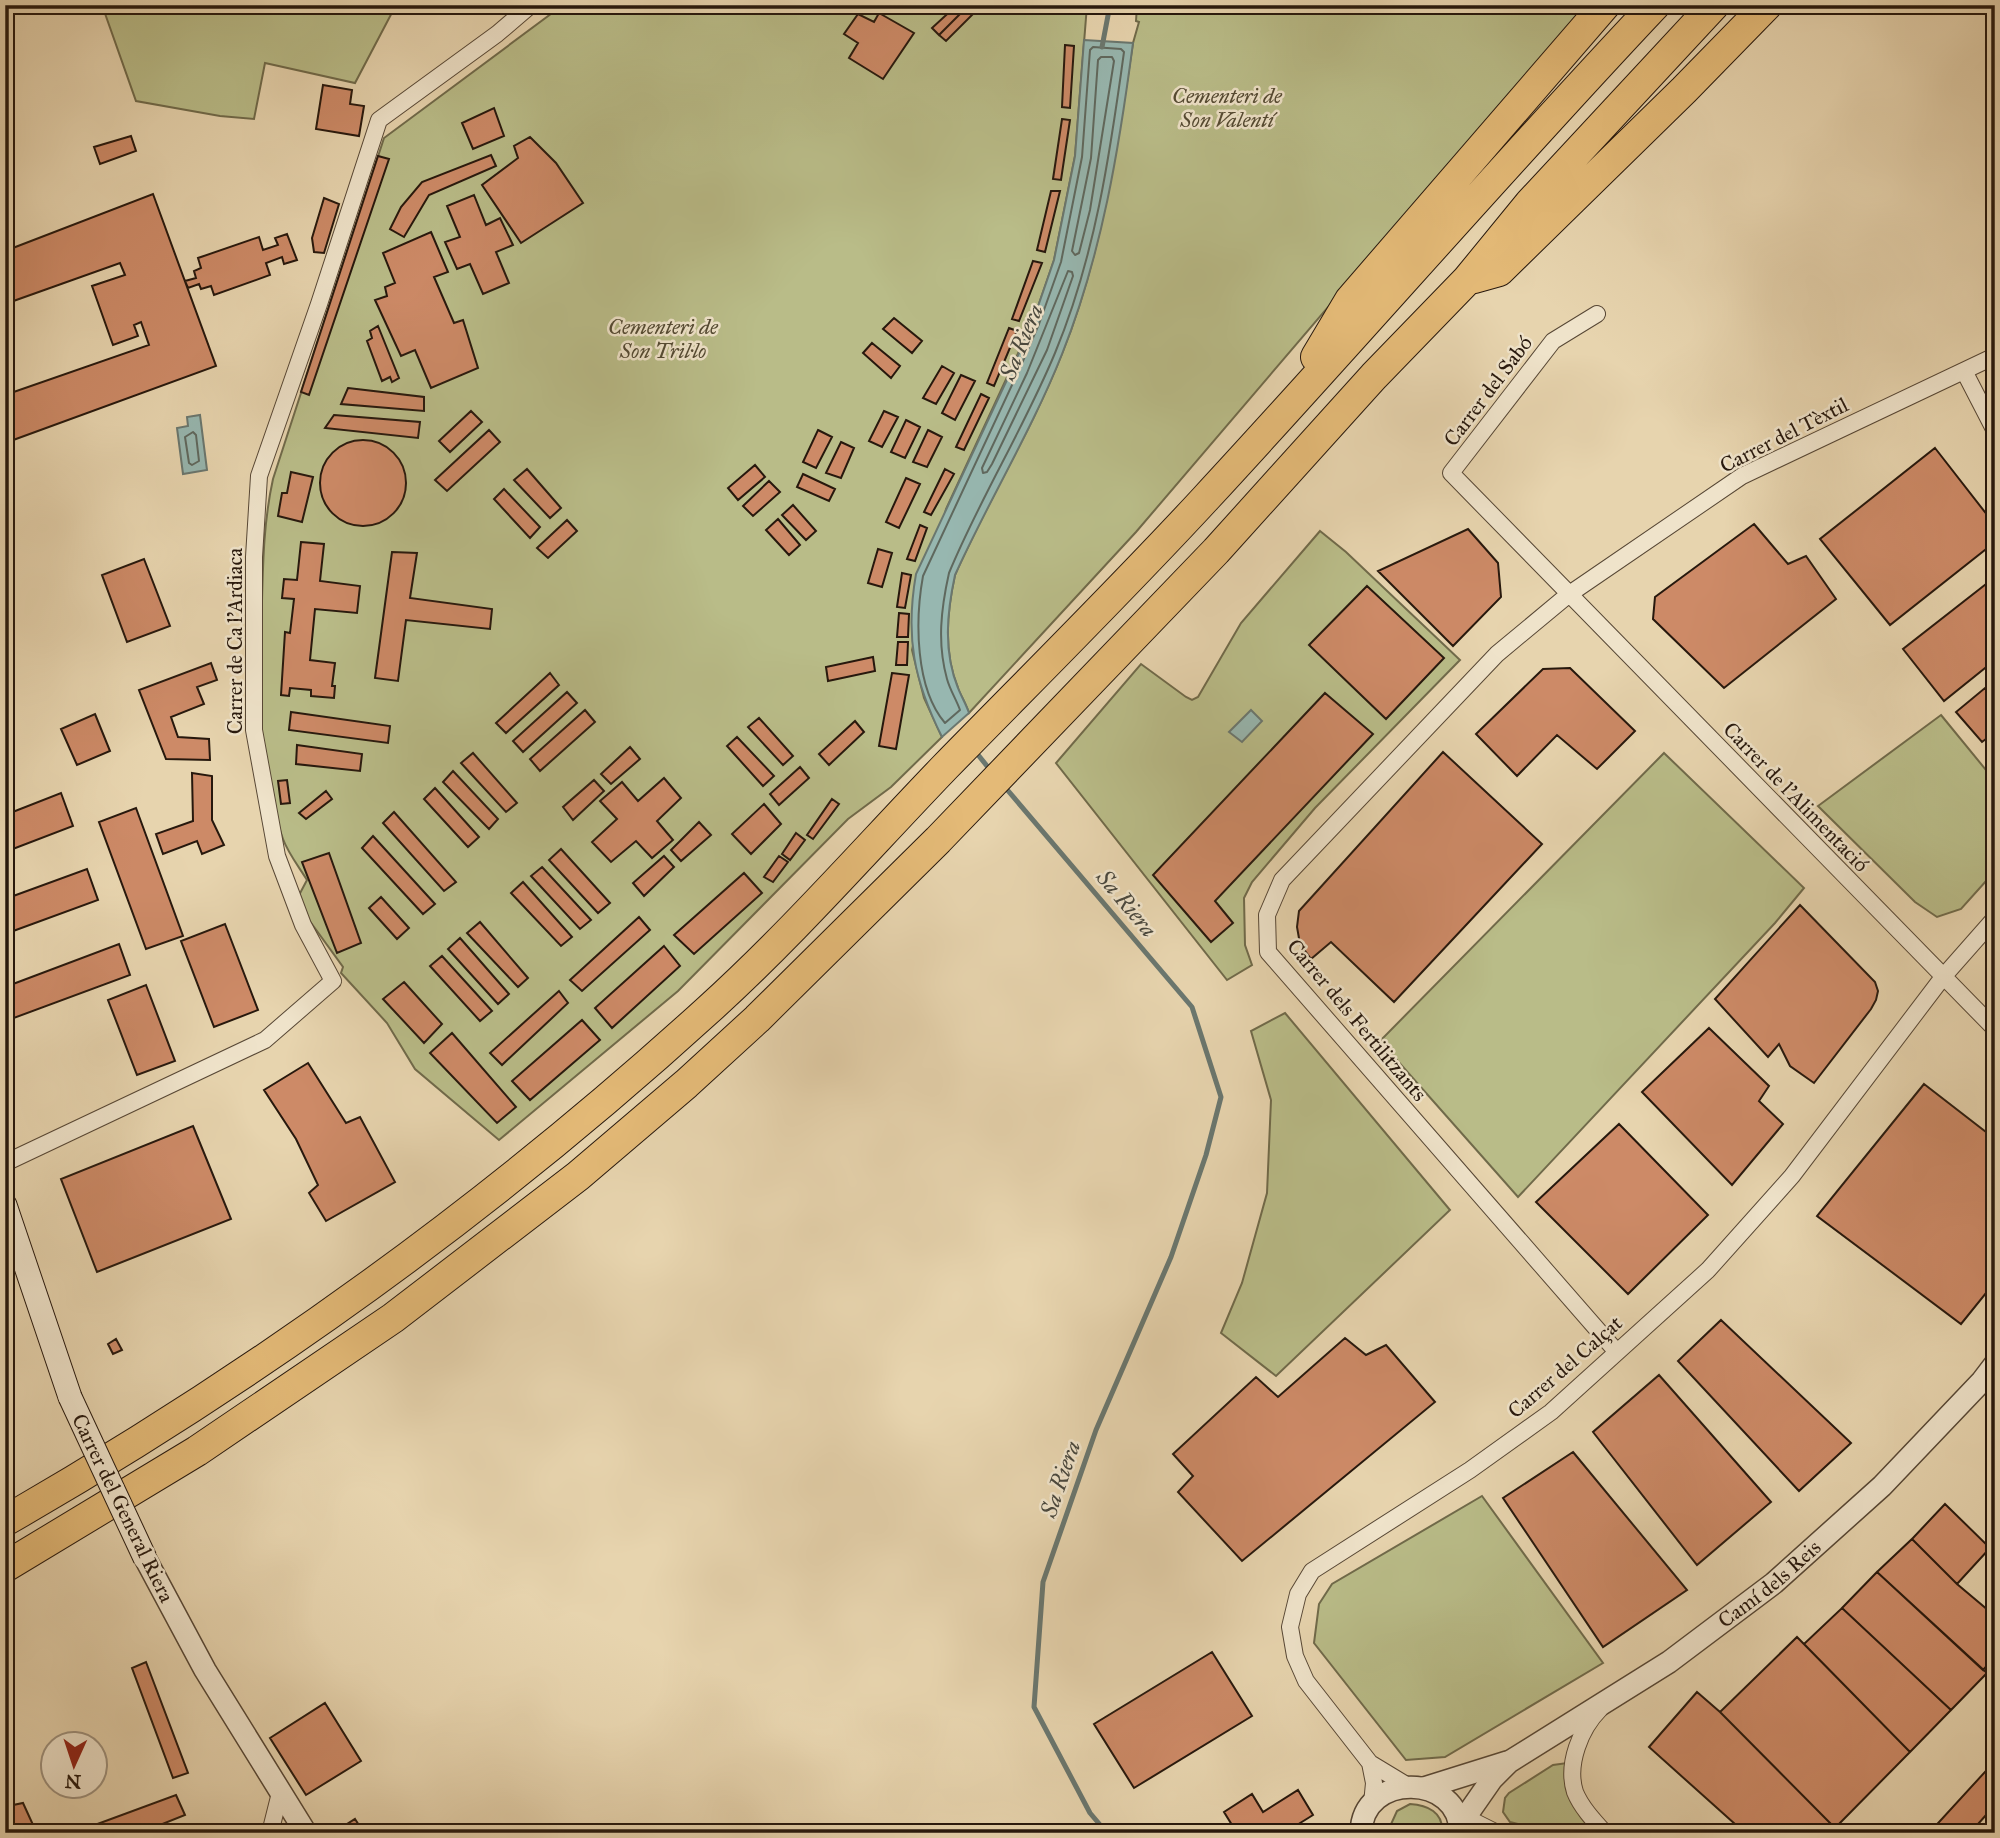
<svg xmlns="http://www.w3.org/2000/svg" width="2000" height="1838" font-family="'IM FELL Great Primer',serif">
<style>
.green{fill:#b9bc88;stroke:#706a4a;stroke-width:2}
.water{fill:#97b7b0;stroke:#6a776f;stroke-width:2}
.lines{fill:none;stroke-linecap:round;stroke-linejoin:round}
.shore{stroke:#5f685e;stroke-width:2}
.stream{stroke:#6a776f;stroke-width:5}
.building{fill:#cd8a67;stroke:#27180d;stroke-width:2}
.minor-casing{stroke:#574735;stroke-width:18}
.tertiary-casing{stroke:#574735;stroke-width:24}
.secondary-casing{stroke:#27180d;stroke-width:25}
.motorway-casing{stroke:#27180d;stroke-width:32}
.minor{stroke:#efe3ca;stroke-width:16}
.tertiary{stroke:#efe3ca;stroke-width:21}
.secondary{stroke:#efe3ca;stroke-width:23}
.motorway{stroke:#e4ba77;stroke-width:30}
.secondary-bridge-casing{stroke:#27180d;stroke-width:25;stroke-linecap:butt}
.secondary-bridge{stroke:#efe3ca;stroke-width:23}
.labels{text-anchor:middle;stroke-width:5;stroke-linejoin:round;paint-order:stroke}
.park-label{font-size:21px;font-style:italic;fill:#534932;stroke:#efe3ca}
.street-label{font-size:21px;fill:#27180d;stroke:#efe3ca}
.water-label{font-size:23px;font-style:italic;fill:#49483e;stroke:#efe3ca}
</style>
<rect width="100%" height="100%" fill="#e7d4ae"/>
<filter id="stains"><feTurbulence type="fractalNoise" baseFrequency=".00286" numOctaves="4"/><feColorMatrix values="0 0 0 0 .2 0 0 0 0 .09 0 0 0 0 .02 0 0 0 .5 -.17"/></filter>
<radialGradient id="worn" r=".72"><stop offset=".6" stop-color="#630" stop-opacity="0"/><stop offset="1" stop-color="#630" stop-opacity=".3"/></radialGradient>
<path class="green" d="M102,5H396L355,83L265,63L254,119L220,116L136,101Z
M563,5H1087L1075,156L1054,260L1033,321L946,509L912,650L924,698L942,737L891,787L848,819L678,991L499,1140L415,1069L387,1023L341,973L343,967L309,920L298,897L307,880C299,867 288,853 283,839C255,765 259,679 262,601C263,560 264,520 273,479L384,138Z
M1137,5H1586L1136,532L969,713C966,704 961,696 958,688C943,651 947,612 955,575C988,500 1032,430 1062,354C1102,254 1117,149 1133,43L1139,22L1136,21Z
M1320,531L1346,552L1460,660L1315,808L1252,882L1244,898L1245,945L1252,965L1227,980L1056,763L1141,664L1186,697L1192,700L1198,697L1241,623Z
M1941,715L1995,781V871L1961,909L1937,917L1915,902L1818,806Z
M1664,753L1804,888L1775,923L1518,1197L1380,1041Z
M1285,1013L1450,1210L1276,1376L1221,1333L1242,1283L1267,1193L1271,1100L1251,1031Z
M1482,1496L1603,1663L1445,1757L1406,1760L1314,1643L1319,1604L1332,1584Z
M1567,1763L1596,1833H1553L1510,1822L1503,1812L1505,1798L1509,1793L1553,1765Z
M1410,1804C1427,1805 1444,1812 1442,1833H1387L1397,1811Z"/>
<path class="water" d="M1084,40L1133,43C1119,149 1102,254 1062,354C1032,430 989,500 955,575C947,612 943,651 958,688C961,696 966,704 969,713L942,737C914,681 905,637 916,574L1013,367L1033,321L1054,260L1075,156Z
M200,415L207,470L183,474L177,428L188,426L187,417Z
M1251,710L1262,721L1242,742L1229,732Z"/>
<g class="lines">
<path class="shore" d="M1093,47L1121,49L1124,52C1110,154 1095,257 1055,353C1024,428 980,498 949,573C941,609 937,643 947,679C950,690 956,699 960,710L945,723C915,688 915,620 923,576L1019,370L1039,324L1061,262L1082,157L1090,50Z
M1101,57H1112L1114,61L1090,210L1079,253L1075,255L1072,251L1091,158L1098,60Z
M1068,271L1072,272L1073,276L1047,350L992,464L987,472L983,473L982,468L1027,373Z
M193,432L196,435L199,461L192,465L189,463L185,437Z"/>
<path class="stream" d="M1102,47L1110,5
M975,751L991,771
M1004,786L1192,1007L1221,1097L1206,1155L1171,1257L1096,1430L1043,1582L1034,1707L1090,1813L1107,1833"/>
</g>
<path class="building" d="M957,5H969L939,35L932,28Z
M969,5H982L946,41L939,35Z
M879,13L914,33L883,79L849,58L858,43L844,34L858,14L874,22Z
M1065,45L1074,46L1070,108L1062,107Z
M323,85L352,90L350,104L364,106L359,136L316,129Z
M494,108L504,136L473,149L462,123Z
M1062,119L1070,120L1061,180L1053,179Z
M131,136L136,151L100,164L94,147Z
M530,137L556,163L583,203L521,243L482,185L518,158L514,146Z
M491,155L496,166L429,195L404,237L390,229L401,207L422,182Z
M378,156L389,159L309,395L301,392Z
M1051,191H1060L1045,252L1037,250Z
M153,194L216,366L5,443V395L149,345L141,322L134,325L138,336L113,345L92,286L125,275L120,263L5,304V251Z
M474,195L486,225L500,218L513,245L496,252L509,283L483,294L470,264L457,269L445,242L460,237L447,206Z
M324,198L339,204L324,253L314,252L312,238Z
M431,232L448,272L434,277L454,323L463,320L478,368L431,388L415,350L401,356L375,300L387,296L385,287L395,283L383,253Z
M287,234L297,260L284,264L282,257L266,263L270,275L214,295L211,286L201,289L199,284L188,288L185,281L196,278L194,271L201,268L198,258L259,237L263,250L278,245L275,238Z
M1033,261L1042,263L1019,321L1012,319Z
M894,318L922,341L912,353L883,329Z
M378,326L399,378L392,382L390,377L382,381L367,341L372,338L370,331Z
M1009,328L1017,331L994,386L987,383Z
M872,343L900,366L891,378L863,353Z
M942,366L954,373L936,404L923,398Z
M961,375L975,381L955,420L942,413Z
M348,388L424,397V411L341,404Z
M981,394L989,398L964,450L956,447Z
M471,411L482,422L450,452L439,441Z
M884,411L898,417L882,447L869,441Z
M334,415L420,422L418,438L325,428Z
M906,420L920,427L905,458L891,452Z
M489,430L500,442L447,491L435,480Z
M818,430L832,437L816,468L803,462Z
M928,430L942,437L927,467L913,462Z
M320 483a43 43 0 1 1 86 0a43 43 0 1 1-86 0Z
M841,442L854,448L841,478L826,473Z
M1935,448L1995,525V542L1890,625L1820,539Z
M755,465L765,477L738,500L728,488Z
M527,469L561,508L550,518L514,480Z
M945,469L954,474L931,515L924,512Z
M291,472L313,477L302,522L278,516L282,493H287Z
M803,474L835,489L829,501L797,487Z
M906,478L920,484L899,528L886,522Z
M769,481L780,492L753,516L743,506Z
M504,489L540,527L530,538L494,499Z
M793,505L816,531L806,540L782,515Z
M778,519L800,545L789,555L766,530Z
M567,520L577,531L548,558L537,548Z
M1754,524L1788,564L1806,556L1836,599L1724,688L1653,619L1655,597Z
M920,525L927,528L915,561L907,559Z
M1468,529L1498,563L1501,597L1453,646L1378,571Z
M301,542L324,544L320,581L360,586L357,613L315,609L310,660L335,663L332,686H335L334,698L311,696V690L290,688L289,696L281,695L285,632L290,633L294,599L282,598L284,579L297,580Z
M878,549L892,553L882,587L868,583Z
M392,552L417,553L410,598L492,609L490,629L406,620L398,681L375,678Z
M144,559L170,626L127,642L102,575Z
M902,573L911,575L905,608L897,607Z
M1995,577V660L1944,701L1903,649Z
M1367,586L1444,658L1386,719L1309,645Z
M899,613L909,614L908,637H897Z
M898,642H908L907,665H896Z
M873,657L875,671L828,681L826,667Z
M211,663L217,680L197,687L204,704L171,717L178,737L209,739L210,760L166,759L139,690Z
M1570,668L1635,731L1597,769L1557,735L1517,776L1476,734L1543,669Z
M550,673L559,685L506,733L496,723Z
M892,673L909,675L896,749L879,746Z
M1985,688L1995,698V732L1982,742L1956,712Z
M567,692L577,703L523,752L513,741Z
M1325,693L1373,734L1215,901L1233,923L1211,942L1153,875Z
M585,710L595,722L540,771L530,759Z
M291,712L390,726L388,743L289,730Z
M95,714L110,751L77,765L61,729Z
M759,718L793,756L783,765L748,727Z
M855,721L864,732L829,765L819,754Z
M737,737L774,776L763,786L727,746Z
M297,745L362,754L360,771L296,764Z
M630,747L640,759L611,784L601,774Z
M1443,752L1542,844L1394,1002L1331,942L1311,959L1300,944L1297,927L1299,911Z
M473,753L517,803L506,812L461,763Z
M800,767L809,778L779,805L770,794Z
M453,771L498,819L489,829L443,782Z
M192,773L212,776V820L224,845L202,854L197,841L163,854L156,834L193,821Z
M664,778L681,798L657,821L673,840L652,858L636,841L611,862L592,842L617,819L600,801L622,782L638,801Z
M287,780L290,803L281,804L278,781Z
M594,780L604,791L573,820L563,807Z
M435,788L479,837L468,847L424,799Z
M326,791L332,799L306,819L299,813Z
M61,793L73,826L5,852V815Z
M832,799L839,804L813,839L807,835Z
M764,804L781,824L751,854L732,834Z
M136,808L183,936L146,949L99,822Z
M394,812L456,882L444,891L383,823Z
M699,822L711,835L681,861L671,850Z
M796,833L805,840L790,860L782,854Z
M373,836L435,904L423,914L362,848Z
M561,849L610,903L598,913L549,860Z
M329,853L361,943L337,953L302,862Z
M664,856L674,867L644,896L633,883Z
M779,856L788,862L773,882L764,877Z
M542,867L591,920L580,929L531,876Z
M87,869L98,900L5,934V899Z
M744,873L762,893L694,954L674,935Z
M523,882L572,937L561,946L511,893Z
M381,897L409,928L397,939L369,908Z
M1800,905L1875,982L1878,991L1876,1000L1871,1009L1814,1083L1790,1066L1779,1044L1768,1057L1715,999Z
M639,917L650,930L582,991L570,980Z
M480,922L528,978L518,987L467,933Z
M225,924L258,1010L214,1027L181,941Z
M460,938L509,994L498,1004L448,949Z
M119,944L130,975L11,1019L5,1003V987Z
M664,946L680,966L612,1028L595,1008Z
M442,956L492,1011L480,1021L430,966Z
M404,982L442,1024L424,1043L383,999Z
M146,985L175,1061L137,1075L108,1000Z
M559,991L568,1003L502,1065L490,1053Z
M582,1020L600,1040L530,1100L512,1081Z
M1709,1028L1769,1086L1759,1101L1783,1124L1732,1185L1642,1092Z
M452,1033L516,1107L497,1123L430,1053Z
M308,1063L346,1123L360,1117L395,1182L326,1221L309,1193L318,1185L296,1139L264,1090Z
M1924,1084L1995,1139V1282L1961,1324L1817,1216Z
M1619,1124L1708,1215L1628,1294L1536,1202Z
M193,1126L231,1219L97,1272L61,1179Z
M1721,1320L1851,1443L1799,1491L1678,1361Z
M1345,1338L1366,1355L1386,1345L1435,1402L1242,1561L1178,1492L1193,1476L1173,1454L1256,1377L1278,1397Z
M116,1339L122,1350L113,1354L108,1344Z
M1659,1375L1771,1502L1697,1565L1593,1432Z
M1573,1452L1687,1590L1603,1647L1503,1498Z
M1945,1504L1990,1548L1957,1584L1912,1539Z
M1912,1539L1957,1584L1995,1616V1657L1983,1670L1877,1572Z
M1877,1572L1987,1673L1951,1710L1842,1608Z
M1842,1608L1951,1710L1910,1752L1804,1644Z
M1797,1637L1910,1752L1835,1828L1720,1712Z
M1212,1652L1252,1716L1134,1788L1094,1724Z
M146,1662L188,1773L173,1778L132,1668Z
M1697,1692L1720,1712L1835,1828L1831,1833H1745L1649,1747Z
M325,1703L361,1761L306,1795L270,1738Z
M1995,1761V1805L1970,1833H1929Z
M8,1787L13,1805L23,1803L34,1827L20,1833H5V1788Z
M1298,1790L1313,1815L1284,1833H1219L1232,1825L1224,1812L1252,1794L1263,1812Z
M176,1795L185,1815L140,1833H73Z
M355,1819L364,1833H333Z"/>
<g class="lines">
<g class="minor-casing">
<path id="minor" d="M1597,314L1553,341L1451,473L1995,1029
M1964,371L1995,431
M5,1163L265,1040L333,981L303,925L277,856L254,730V557L259,476L319,304L379,120L497,34L531,5
M1616,1351L1268,952L1267,915L1282,880L1497,654L1568,595L1742,476L1995,356
M1600,1709C1581,1728 1566,1764 1575,1792C1581,1807 1594,1821 1605,1833
M1370,1763L1374,1783L1372,1804
M1408,1786L1370,1763L1306,1681L1295,1656L1290,1627L1298,1594L1312,1571L1470,1470L1551,1412L1708,1270L1792,1176L1943,977L1995,918
M1455,1812L1497,1833
M270,1833L280,1793"/>
</g>
<g class="tertiary-casing">
<g id="tertiary">
<path d="M145,1558L205,1670L306,1833"/>
<path d="M1424,1788L1507,1762"/>
<path id="s1" d="M1460,1825L1492,1779L1509,1762L1669,1662L1774,1583L1882,1486L1982,1381L1995,1364"/>
<path d="M1361,1833C1362,1771 1461,1773 1460,1833"/>
</g>
</g>
<g class="secondary-casing">
<path id="secondary" d="M5,1205L70,1397"/>
</g>
<g class="motorway-casing">
<path id="motorway" d="M1474,278L1499,271L1684,90L1767,5
M1316,357L1350,300L1605,5
M5,1521C257,1376 493,1206 708,1010C792,934 867,848 945,767C1032,678 1121,590 1205,499C1356,336 1502,167 1655,5
M5,1567L197,1451L393,1318L578,1176L686,1084L757,1019L938,840L1216,551L1374,376L1467,280L1530,203L1714,5"/>
</g>
<use href="#minor" class="minor"/>
<use href="#tertiary" class="tertiary"/>
<use href="#secondary" class="secondary"/>
<use href="#motorway" class="motorway"/>
<g class="secondary-bridge-casing">
<path id="secondary-bridge" d="M70,1397L145,1558"/>
</g>
<use href="#secondary-bridge" class="secondary-bridge"/>
</g>
<g class="labels">
<g class="park-label">
<text x="1227" y="103">Cementeri de<tspan x="1227" dy="24">Son Valentí</tspan></text>
<text x="663" y="334">Cementeri de<tspan x="663" dy="24">Son Tril·lo</tspan></text>
</g>
<g class="street-label">
<text transform="translate(1488 391) rotate(-53)" y="7">Carrer del Sabó</text>
<text transform="translate(1784 435) rotate(-27)" y="7">Carrer del Tèxtil</text>
<text transform="translate(235 641) rotate(-90)" y="7">Carrer de Ca l'Ardiaca</text>
<text transform="translate(1796 797) rotate(46)" y="7">Carrer de l'Alimentació</text>
<text transform="translate(1357 1020) rotate(50)" y="7">Carrer dels Fertilitzants</text>
<text transform="translate(1565 1367) rotate(-41)" y="7">Carrer del Calçat</text>
<text transform="translate(123 1508) rotate(64)" y="7">Carrer del General Riera</text>
<text dy="7" stroke="none"><textPath href="#s1" startOffset="396">Camí dels Reis</textPath></text>
</g>
<g class="water-label">
<text transform="translate(1021 342) rotate(-68)" y="8">Sa Riera</text>
<text transform="translate(1127 903) rotate(50)" y="8">Sa Riera</text>
<text transform="translate(1060 1479) rotate(-71)" y="8">Sa Riera</text>
</g>
</g>
<rect width="2000" height="1838" fill="none" stroke="#e7d4ae" stroke-width="28"/>
<rect x="7" y="7" width="1986" height="1824" fill="none" stroke="#27180d" stroke-width="3.5"/>
<rect x="14" y="14" width="1972" height="1810" fill="none" stroke="#27180d" stroke-width="2"/>
<g transform="translate(74 1765) rotate(183)"><circle r="33" fill="#efe3ca" stroke="#9f927e" stroke-width="2"/>
<path d="M0-5L12 26L0 18L-12 26Z" fill="#8f2418"/>
<text y="-10" font-size="19" font-weight="bold" text-anchor="middle" fill="#27180d">N</text>
</g>
<rect width="100%" height="100%" filter="url(#stains)"/>
<rect width="100%" height="100%" fill="url(#worn)"/>
</svg>
